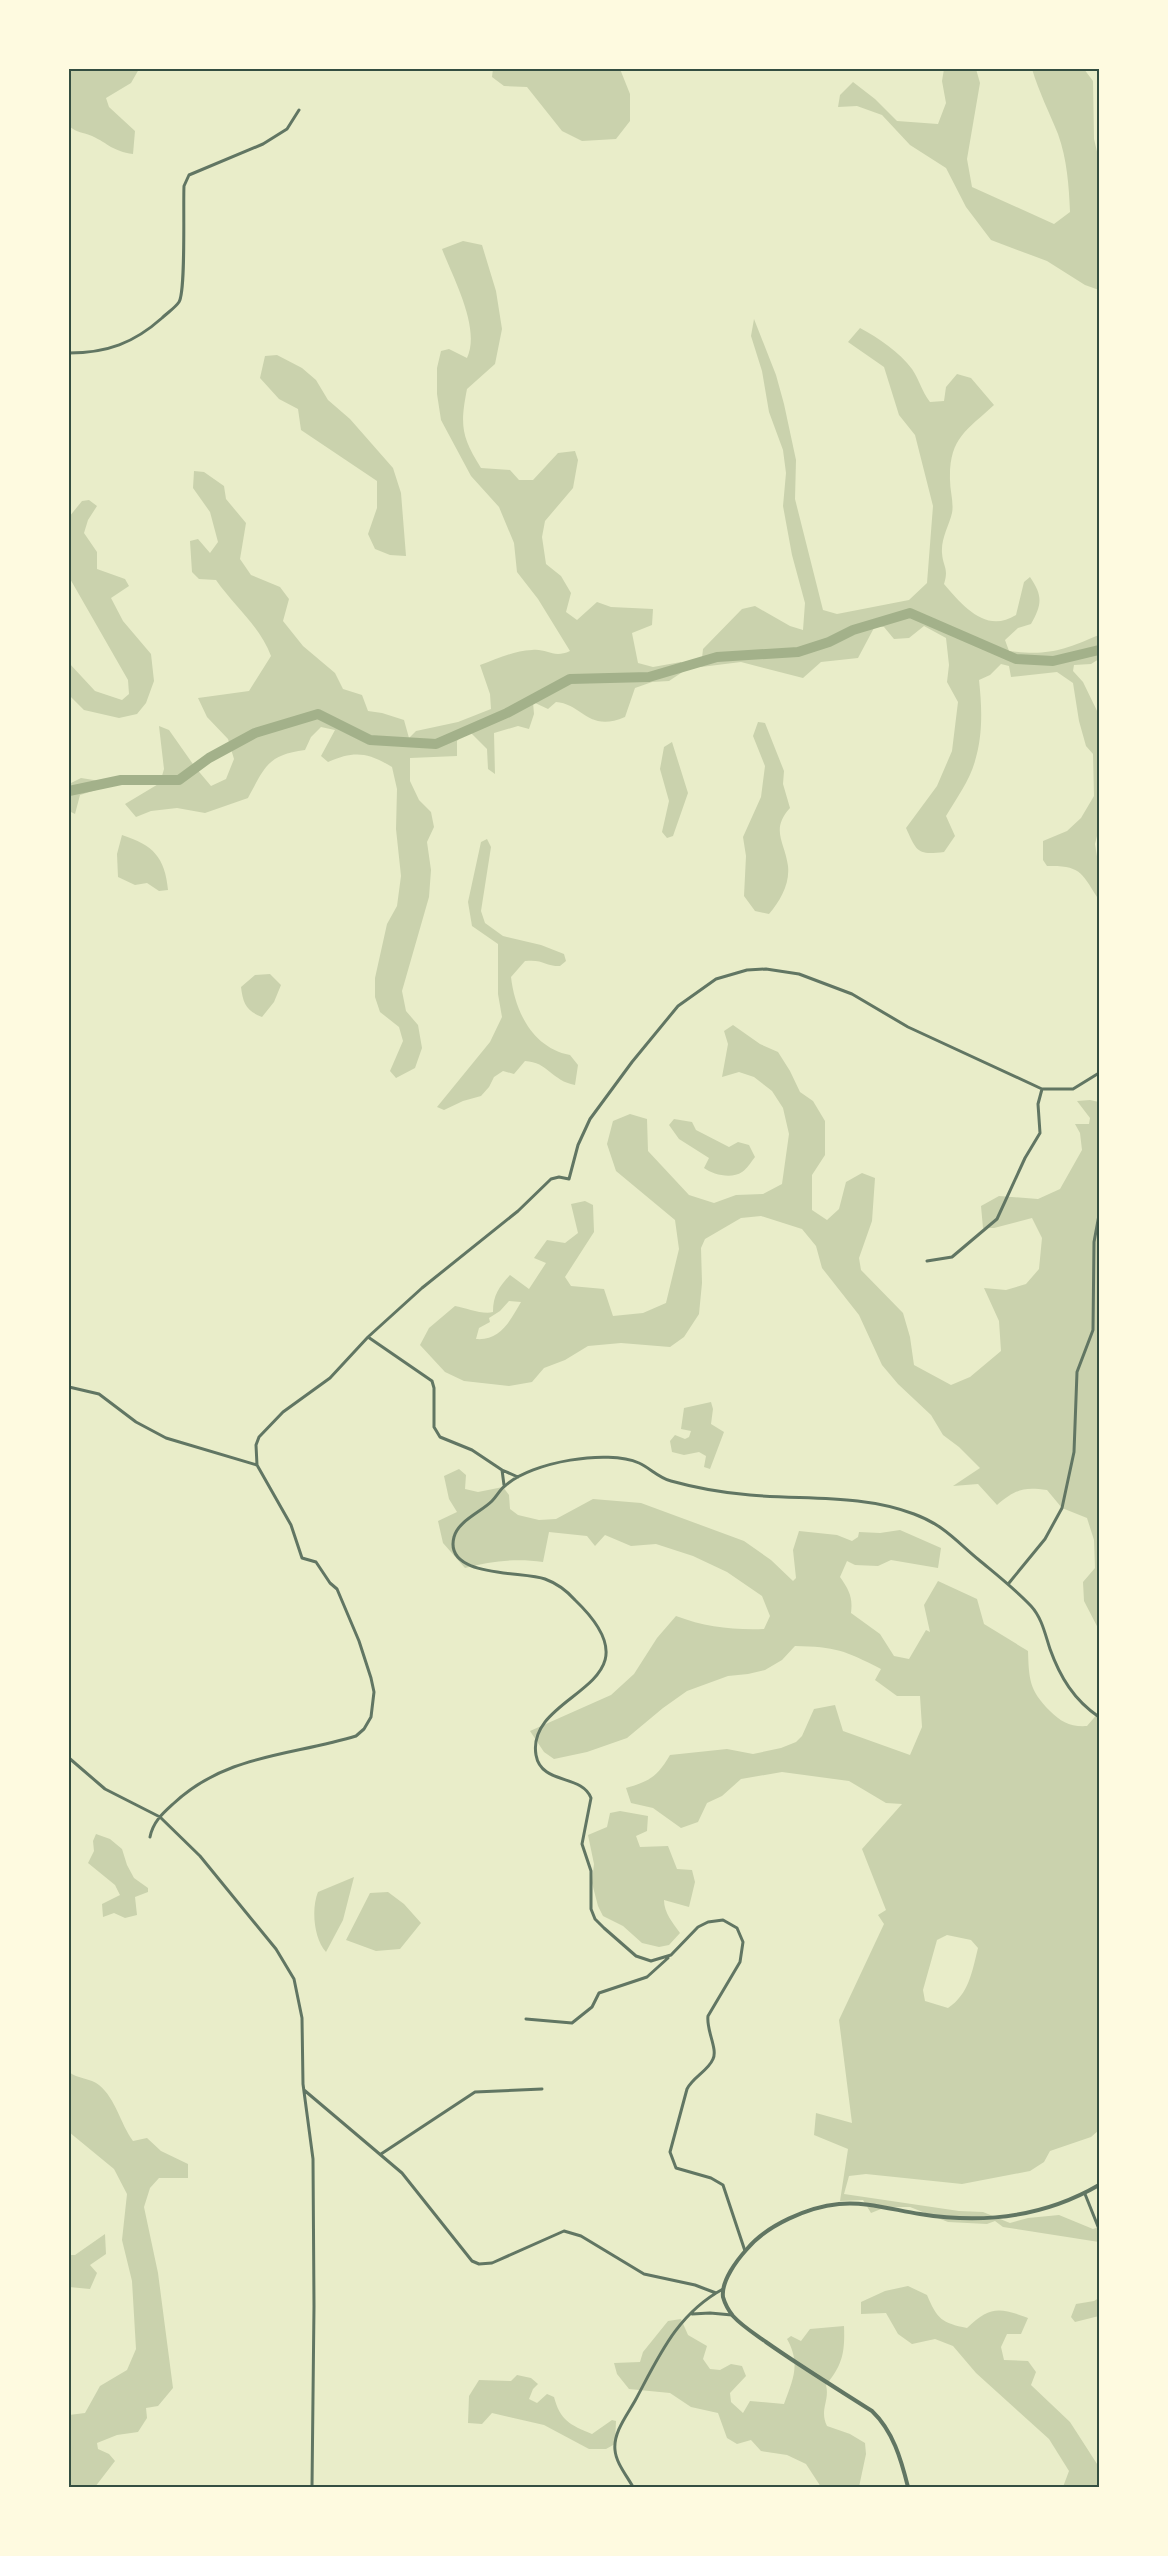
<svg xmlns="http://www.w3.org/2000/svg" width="1168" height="2556" font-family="'Exo 2',sans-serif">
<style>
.green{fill:#cad2ad;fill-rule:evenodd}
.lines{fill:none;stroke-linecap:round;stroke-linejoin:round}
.river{stroke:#a3b18a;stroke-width:10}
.minor{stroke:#617663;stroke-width:3}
.tertiary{stroke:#617663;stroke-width:4}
.neatline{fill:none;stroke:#344e41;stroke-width:2}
</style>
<rect width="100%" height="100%" fill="#e9edc9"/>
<path class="green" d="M69,69H139L131,83L106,98L109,107L135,131L133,154C112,151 109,144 92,136C83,132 77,133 69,126Z
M493,69H620L630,94V121L616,139L582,141L562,131L527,87L504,86L492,77Z
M944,69H976L980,83L967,159L972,187L1054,224L1070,212C1069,186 1067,159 1058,134C1049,112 1039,92 1032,69H1084L1093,81L1094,139L1099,160V290L1085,285L1047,261L991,240L966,207L946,168L910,145L882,115L857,106L838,107L840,95L853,82L875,99L897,121L938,124L946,103L942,81Z
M463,241L482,245L496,291L502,329L495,364L467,389C460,425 461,436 481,468L510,470L519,480H533L558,453L575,451L578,460L573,488L545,521L542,537L546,564L561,576L571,593L566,612L577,620L597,602L611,607L653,609L652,625L632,633L638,663L653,667L681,662L687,669L669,681L652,682L635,688L625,717C588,733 583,704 556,702L548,709L533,702L534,714L529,729L518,726L494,733L495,774L488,769L487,749L467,729L457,741V756L410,758V781L419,800L431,812L434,827L427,842L431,870L429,897L402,991L406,1011L418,1025L422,1048L415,1068L396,1078L390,1071L403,1041L399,1027L380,1012L375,997V978L387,924L397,906L401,876L396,829L397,789L392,767C367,752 354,751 328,762L321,756L335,730L321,727L311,737L305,750C267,755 265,767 248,798L205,813L177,808L151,811L136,817L125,804L160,783L164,769L159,726L169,730L195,767L211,786L226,779L234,759L228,739L207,717L198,698L249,691L271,656C260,626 234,606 216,580L199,579L192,572L190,541L198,539L210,553L218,542L210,512L193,488L194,471L204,472L224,486L226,499L246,523L240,559L251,575L280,587L289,599L283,621L303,646L335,673L343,689L362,695L368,711L382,713L404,720L409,738L416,731L458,722L491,709L490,694L480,665C497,659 513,651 532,650C547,648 553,659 570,651L538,599L517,572L514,543L499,507L471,476L441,420L437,394V368L441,351L449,349L467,358C481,328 453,278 442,249Z
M754,319L776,375L784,404L796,460L795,499L823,610L837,614L909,600L927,583L933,506L915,435L899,415L884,367L848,342L860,328C879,338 899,352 912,369C919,379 922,392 930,402L944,401L946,387L957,374L971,378L994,405C966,431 949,438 950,480C950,491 954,503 952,513C949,526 941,538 942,553C943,567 949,568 944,584C963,606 986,634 1016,615L1024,582L1030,577C1043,596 1042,604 1031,624L1018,628L1005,640L1009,651C1049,656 1063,650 1099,635V659L1091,664L1074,665L1073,671L1083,682L1099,715V828L1095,844L1099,869V900C1082,874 1082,865 1047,866L1043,860V841L1067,831L1081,818L1094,796L1093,754L1086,746L1079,721L1073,683L1057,672L1011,677L1009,666L1001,664L990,675L979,680C982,707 983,735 975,761C970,780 956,799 946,816L955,836L944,852C917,855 917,852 906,828L937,786L952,751L958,702L947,682L949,665L946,638L924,626L909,638L894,639L884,627L875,626L858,658L821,662L803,678L741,662L701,667L703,649L742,609L755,606L790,626L803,630L805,603L792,555L783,506L786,473L783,450L769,412L762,371L751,336Z
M277,355L302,368L316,380L328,400L350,419L393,468L401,493L406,556L390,555L375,549L368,534L377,508V481L301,430L298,409L279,399L260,378L265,356Z
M89,500L97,506L88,520L84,533L97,552V569L125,579L129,586L111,598L123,621L151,654L154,681L146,703L137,714L119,718L84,710L69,695V663L95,691L122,700L129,694L128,680L69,577V517L82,501Z
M758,722L765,723L784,771L783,784L790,808C770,830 785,842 788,866C790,884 780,901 769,914L755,911L744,896L746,856L743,837L761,797L765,766L753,736Z
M672,742L688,793L673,836L667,838L662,832L669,801L660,769L664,747Z
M81,778L100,781L103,785L96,790L80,795L75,814L69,811V784Z
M122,835C153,845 165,857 168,890L159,891L147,883L135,885L118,877L117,854Z
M487,839L491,847L481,911L485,923L503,936L541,945L564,954L566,961L560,966C544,966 544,959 525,961L511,977C515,1012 533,1048 570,1055L578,1065L575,1085C552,1081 548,1062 525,1061L514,1074L503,1071L494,1077L489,1087L481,1096L463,1101L444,1110L437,1107L490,1042L502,1017L498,994V944L472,926L468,902L481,842Z
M270,974L281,985L274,1002L262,1017C246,1011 243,1003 241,987L255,975Z
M733,1025L760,1044L778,1052L790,1071L800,1092L813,1101L825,1121V1155L812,1175V1210L827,1220L839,1209L846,1182L862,1173L875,1178L872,1221L859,1258L861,1270L903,1313L910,1337L914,1365L951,1385L970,1377L1001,1351L999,1321L984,1288L1006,1290L1026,1284L1039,1269L1042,1238L1032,1218L994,1228H983L981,1206L999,1196L1038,1199L1060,1189L1082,1150L1080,1133L1075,1124H1089L1090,1118L1077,1101L1090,1100L1099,1102V1630L1084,1601L1083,1582L1095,1568L1094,1540L1087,1518L1062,1508L1047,1490C1023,1487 1016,1489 997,1505L978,1484L953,1486L980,1468L959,1447L943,1435L931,1415L898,1384L882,1365L859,1315L822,1268L816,1246L802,1229L761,1216L741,1218L705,1239L701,1248L702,1283L699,1314L684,1337L670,1347L621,1343L588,1346L565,1360L544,1368L532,1382L509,1386L464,1381L445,1372L420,1345L429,1328L455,1306C466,1308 483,1315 493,1312C493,1295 499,1287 510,1275L529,1289L546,1263L534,1258L547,1240L565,1243L578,1233L571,1204L585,1201L593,1205L594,1232L565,1277L571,1286L604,1289L613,1316L643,1313L666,1303L679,1249L675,1220L616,1171L607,1144L613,1121L630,1114L647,1119L648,1151L689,1195L714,1203L736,1195L763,1194L782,1184L789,1134L783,1108L772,1091L754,1077L739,1072L722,1077L728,1044L724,1031ZM509,1301L521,1302C510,1321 500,1341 476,1339L479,1328L490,1322L489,1318L500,1311Z
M674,1119L692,1122L696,1130L729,1147L738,1142L749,1145L755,1157C751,1162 747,1169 742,1172C732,1179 713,1175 704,1168L709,1158L679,1139L669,1125Z
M711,1402L713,1409L711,1424L724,1432L710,1469L704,1467L706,1456L699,1452L684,1455L672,1452L670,1441L675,1435L685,1439L689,1437L691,1431L681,1429L684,1408Z
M459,1469L466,1475L465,1489L478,1492L503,1487L509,1495L510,1509L518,1515L539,1520L556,1519L593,1499L641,1503L744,1541L771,1560L793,1581L796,1578L793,1550L799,1531L837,1535L852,1541L858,1537L859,1532L880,1533L900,1530L941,1548L938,1568L891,1560L878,1566L855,1565L847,1561L840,1577C849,1590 853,1597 851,1613L880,1634L894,1656L909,1659L926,1630L930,1632L924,1605L938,1581L977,1599L984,1624L1028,1651C1029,1679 1029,1690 1050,1711C1061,1722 1070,1727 1087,1726L1099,1712V2130L1091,2137L1050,2151L1044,2162L1030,2171L962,2184L866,2174L849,2176L844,2194L959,2211L983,2212L1010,2223L1028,2218L1059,2215L1093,2229L1099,2227V2242L1003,2227L995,2221L987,2224L948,2222L910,2207H886L871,2213L863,2200L840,2201L848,2149L814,2135L816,2113L852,2123L839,2020L884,1924L878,1915L886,1910L862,1849L902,1804L886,1803L849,1781L782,1772L741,1779L722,1796L707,1803L698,1822L681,1828L653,1808L631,1803L626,1788C650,1781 657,1777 670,1755L727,1749L753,1754L781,1748L796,1742L802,1736L814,1709L835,1705L843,1731L910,1755L922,1727L920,1696H897L875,1680L881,1669C844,1650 836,1647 795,1646L782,1660L765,1670L748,1674L728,1676L687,1691L663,1708L627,1738L587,1752L554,1759L544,1752L530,1731L611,1695L634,1674L657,1638L676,1616C705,1627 732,1630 764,1629L770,1616L762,1596L727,1572L693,1556L656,1544L631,1546L605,1535L595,1546L587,1536L549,1532L543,1562C516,1558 491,1561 465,1568L443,1543L438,1521L457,1512L449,1499L444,1476ZM947,1935L971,1940L978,1948C972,1972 969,1994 948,2008L925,2001L923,1990L937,1940Z
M620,1811L648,1816L647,1831L636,1836L640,1847L668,1846L677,1869L692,1870L695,1882L689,1907L664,1900C664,1913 673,1923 680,1933L669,1945L659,1947L642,1943L623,1926L603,1916L598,1906L592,1883L594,1864L588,1835L607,1827L610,1813Z
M96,1834L110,1839L122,1849L127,1865L134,1878L148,1888V1892L135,1897L137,1915L125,1918L114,1913L103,1917L102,1904L120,1895L115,1885L88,1863L94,1851L93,1841Z
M354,1877L343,1920L326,1952C314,1939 311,1909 318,1892Z
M388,1892L404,1904L421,1923L400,1949L376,1951L346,1940L370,1893Z
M69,2072C77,2079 91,2078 99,2085C116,2099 120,2123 133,2141L147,2138L161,2151L188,2164V2178H159L150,2188L144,2207L158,2273L173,2388L158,2406L146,2408L147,2418L138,2432L117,2435L97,2443L98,2449L109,2454L115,2461L95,2487H69V2415L85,2413L100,2386L127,2370L136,2349L132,2281L122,2240L127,2194L114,2169L69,2132Z
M105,2234L106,2254L90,2265L97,2273L90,2289L69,2287V2255H75Z
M908,2286L927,2295C937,2319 942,2323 967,2328C990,2306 999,2307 1028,2318L1021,2334H1007L1001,2347L1004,2360L1028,2361L1036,2372L1031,2385L1070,2422L1099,2467V2487H1063L1069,2471L1049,2439L976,2373L953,2346L935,2339L912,2344L898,2334L886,2313L861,2314V2302L885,2291Z
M1099,2298V2316L1075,2322L1071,2317L1076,2304L1094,2301Z
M681,2319L688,2335L707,2346L703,2359L710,2369L720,2370L731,2364L742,2366L746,2376L730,2393L731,2402L743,2413L750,2401L784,2404C793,2379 801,2364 787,2339L791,2336L801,2341L810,2329L844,2326C845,2351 843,2365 826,2385C830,2401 819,2410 827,2426L850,2434L865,2443L866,2454L859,2487H821L806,2464L787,2455L761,2451L751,2440L737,2444L727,2438L718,2413L691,2407L670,2393L629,2389L617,2374L614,2363L640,2362L643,2352L668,2321Z
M517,2375L531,2378L538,2384L533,2389L529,2399L537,2403L547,2394L554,2397C560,2420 570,2425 592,2434L612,2420L616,2421L615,2444L606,2449H589L544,2425L492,2413L482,2424L468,2423L469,2396L479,2380L511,2381Z"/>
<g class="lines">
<path class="river" d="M69,791L121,780H179L209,758L255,733L318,714L370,740L436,744L507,713L570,679L649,677L717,657L798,652L829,642L853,630L910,613L1016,659L1053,661L1099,650"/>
<path class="minor" d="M69,353C107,353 134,343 162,318C167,313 175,308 179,302C186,291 183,206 184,186L189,175L263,144L287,129L299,110
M927,1261L952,1257L997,1219L1025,1158L1040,1133L1038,1104L1042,1089
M368,1337L432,1381L434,1388V1427L440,1437L472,1450L502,1470L518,1477
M69,1387L99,1394L136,1422L166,1438L257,1465
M502,1470L504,1485
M1009,1583L1045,1539L1062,1508L1074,1452L1077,1372L1093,1330L1094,1242L1099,1215
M69,1758L105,1789L160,1817L200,1856L276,1949L294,1979L302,2018L303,2084L313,2159L314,2306L312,2487
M150,1837C153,1822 162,1814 173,1804C226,1754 291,1756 356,1736L364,1729L371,1717L374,1692L371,1678L359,1641L337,1589L330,1583L316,1562L302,1558L291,1525L257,1465L256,1445L259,1437L283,1412L330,1378L368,1337L422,1288L518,1211L551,1179L559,1177L569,1179L578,1145L590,1119L632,1062L678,1006L716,979L747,970L766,969L799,974L852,994L908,1027L1042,1089H1073L1099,1073
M526,2019L572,2023L592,2007L599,1993L647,1977L668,1958
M304,2090L402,2173L472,2261L479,2264L492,2263L564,2231L581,2236L644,2274L695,2285L716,2293
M381,2154L475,2092L542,2089
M1085,2194L1099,2229
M745,2251L723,2185L711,2178L676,2168L670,2152L687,2089C693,2077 708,2071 713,2059C718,2049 706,2030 708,2016L740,1962L743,1942L737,1928L723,1920L708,1922L698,1927L671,1955L651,1961L636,1956L604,1928L595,1919L591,1909V1871L582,1844L591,1798C582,1774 541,1785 536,1755C525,1690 667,1688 575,1600C567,1591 556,1583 545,1579C523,1571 443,1578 454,1537C458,1521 481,1512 492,1501C497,1496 500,1489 506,1485C532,1462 607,1449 639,1463C650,1468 659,1478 671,1481C696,1488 725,1493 750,1495C805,1500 862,1494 914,1514C944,1525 956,1541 979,1560C997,1575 1015,1589 1031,1606C1042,1618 1045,1634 1050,1649C1060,1677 1074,1700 1099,1717
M692,2314L710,2313L732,2315
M633,2487C627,2476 616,2463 615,2450C613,2432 628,2414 636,2399C659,2356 677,2314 723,2289"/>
<path class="tertiary" d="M908,2487C901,2459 893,2431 872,2411C836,2388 800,2366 766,2342C755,2334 742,2326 733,2316C729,2311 725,2304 723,2297C721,2281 737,2260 747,2249C767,2225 808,2207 839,2204C865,2201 894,2210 920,2214C982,2224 1044,2217 1099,2185"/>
</g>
<rect width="1168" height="2556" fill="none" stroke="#fefae0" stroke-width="141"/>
<rect x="70" y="70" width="1028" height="2416" class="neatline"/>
</svg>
